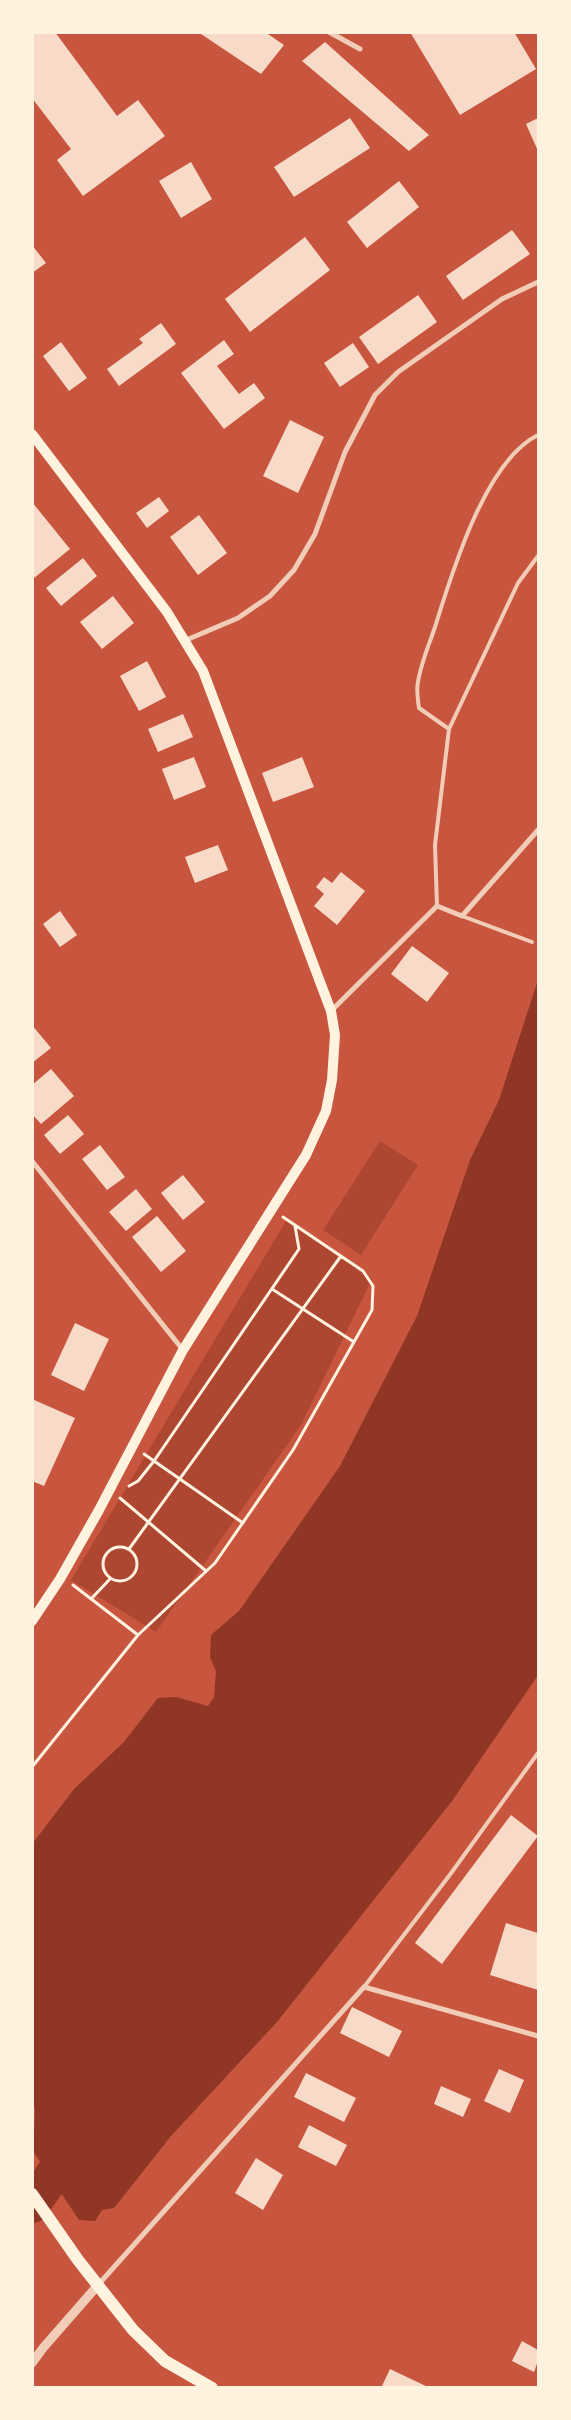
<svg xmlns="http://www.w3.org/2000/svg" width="571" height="2420" font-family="'Alegreya Sans',sans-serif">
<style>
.green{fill:#ae4732}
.water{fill:#8f3625}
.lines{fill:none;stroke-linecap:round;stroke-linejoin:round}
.river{stroke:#8f3625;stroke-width:36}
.building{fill:#f7dbc8}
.path{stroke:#fff3e0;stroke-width:3}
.service{stroke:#f1ccb7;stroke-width:4}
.minor{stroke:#f1ccb7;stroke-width:5}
.tertiary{stroke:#f1ccb7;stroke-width:9}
.secondary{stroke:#fff3e0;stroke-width:10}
.primary{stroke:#fff3e0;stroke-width:12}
</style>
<rect width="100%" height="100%" fill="#c8553d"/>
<path class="green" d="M380,1141L418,1165L361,1255L323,1230Z
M286,1221L372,1279L301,1425L156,1632L71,1580Z"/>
<path class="water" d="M538,980V1675L452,1801L277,2022L171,2136L114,2208L102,2210L95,2221L79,2220L33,2151L35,2109L32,2103L33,1843L74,1789L124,1742L158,1698L176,1697L208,1706L214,1697L216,1671L210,1657L211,1635L239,1611L340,1466L417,1316L470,1160L499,1100Z"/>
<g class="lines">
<path class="river" d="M32,2205L78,2139"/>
</g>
<path class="building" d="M32,32H55L117,116L138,100L165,136L83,196L57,160L71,149L32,98Z
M198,32H265L284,45L261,74Z
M410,32H514L536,69L460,115Z
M325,42L429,135L409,151L302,61Z
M350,118L370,148L294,197L274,167Z
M538,118V151L526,124Z
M191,162L212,199L181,218L159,181Z
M399,181L419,207L367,248L347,222Z
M512,230L530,254L463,300L446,276Z
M305,237L330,270L250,332L225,299Z
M32,245L46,263L32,273Z
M418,295L437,322L378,364L359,337Z
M161,323L176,344L119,386L107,369L143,343L139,339Z
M224,340L234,354L217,366L239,394L254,383L265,398L224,429L181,373Z
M61,342L87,378L69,391L43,356Z
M353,343L369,367L340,387L324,363Z
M290,420L324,437L298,493L263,476Z
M159,497L169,511L147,528L136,513Z
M32,502L70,549L34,578L32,576Z
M199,515L227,553L198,575L170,537Z
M83,558L97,576L61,606L46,588Z
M113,596L134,623L102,649L80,622Z
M147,661L166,697L139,711L120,676Z
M183,714L193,737L158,752L148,729Z
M194,757L206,787L174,800L162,769Z
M302,757L314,787L273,802L262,773Z
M218,845L228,870L195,883L185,857Z
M341,872L365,891L337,925L314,906L324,894L316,887L324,877L332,883Z
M60,911L77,935L60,947L43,924Z
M412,946L449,973L427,1002L391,974Z
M32,1025L51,1048L32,1063Z
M51,1069L74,1096L41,1124L32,1114V1085Z
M68,1115L84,1134L60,1154L44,1135Z
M100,1145L125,1177L107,1190L82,1159Z
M183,1175L205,1202L183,1220L161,1193Z
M136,1189L152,1209L126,1231L109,1212Z
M157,1216L186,1251L161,1272L132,1237Z
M75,1323L109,1339L84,1391L51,1375Z
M32,1399L75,1418L44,1486L32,1481Z
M511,1815L538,1836L442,1964L415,1943Z
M506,1923L538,1933V1990L490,1975Z
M352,2007L402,2031L389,2057L340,2033Z
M499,2069L524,2080L510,2113L484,2101Z
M306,2073L356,2098L344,2122L294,2097Z
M441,2086L471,2099L463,2117L434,2104Z
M309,2125L347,2145L336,2166L298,2147Z
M256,2158L283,2175L263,2210L235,2193Z
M522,2341L538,2350V2361L534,2372L512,2361Z
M390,2369L430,2388H381Z"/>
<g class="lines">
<path class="path" d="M272,1289L354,1342
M144,1454L243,1523
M129,1486L138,1481L154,1461L299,1249L295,1226
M120,1498L206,1571
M103 1564a17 17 0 1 1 34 0a17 17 0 1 1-34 0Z
M129,1549L341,1256
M73,1585L138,1635
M91,1599L110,1579
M32,1767L138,1635L215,1563L293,1450L372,1310L373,1286L363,1271L283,1217"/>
<path class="service" d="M449,729L419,708C418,700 416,690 418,682C421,663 429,645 435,627C452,573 485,461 538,435
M437,906L435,845L449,729L518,583L538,556
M462,916L532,942
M364,1987L449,1876L538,1753"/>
<path class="minor" d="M329,32L360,49
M184,641L238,618L270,596L294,570L315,534L345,452L375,395L398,372L502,299L538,282
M331,1011L437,906L462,916L538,830
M32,1161L183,1350
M98,2285L364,1987L538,2036"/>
<path class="tertiary" d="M32,2363L43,2348L98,2285"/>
<path class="secondary" d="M32,434L167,612L203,671L331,1011L335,1035L332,1080L326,1111L306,1155L183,1350L99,1510L60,1579L32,1621"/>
<path class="primary" d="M32,2194L78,2260L133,2330L165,2361L212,2388"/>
</g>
<rect width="571" height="2420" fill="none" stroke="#fff3e0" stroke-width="68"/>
</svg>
